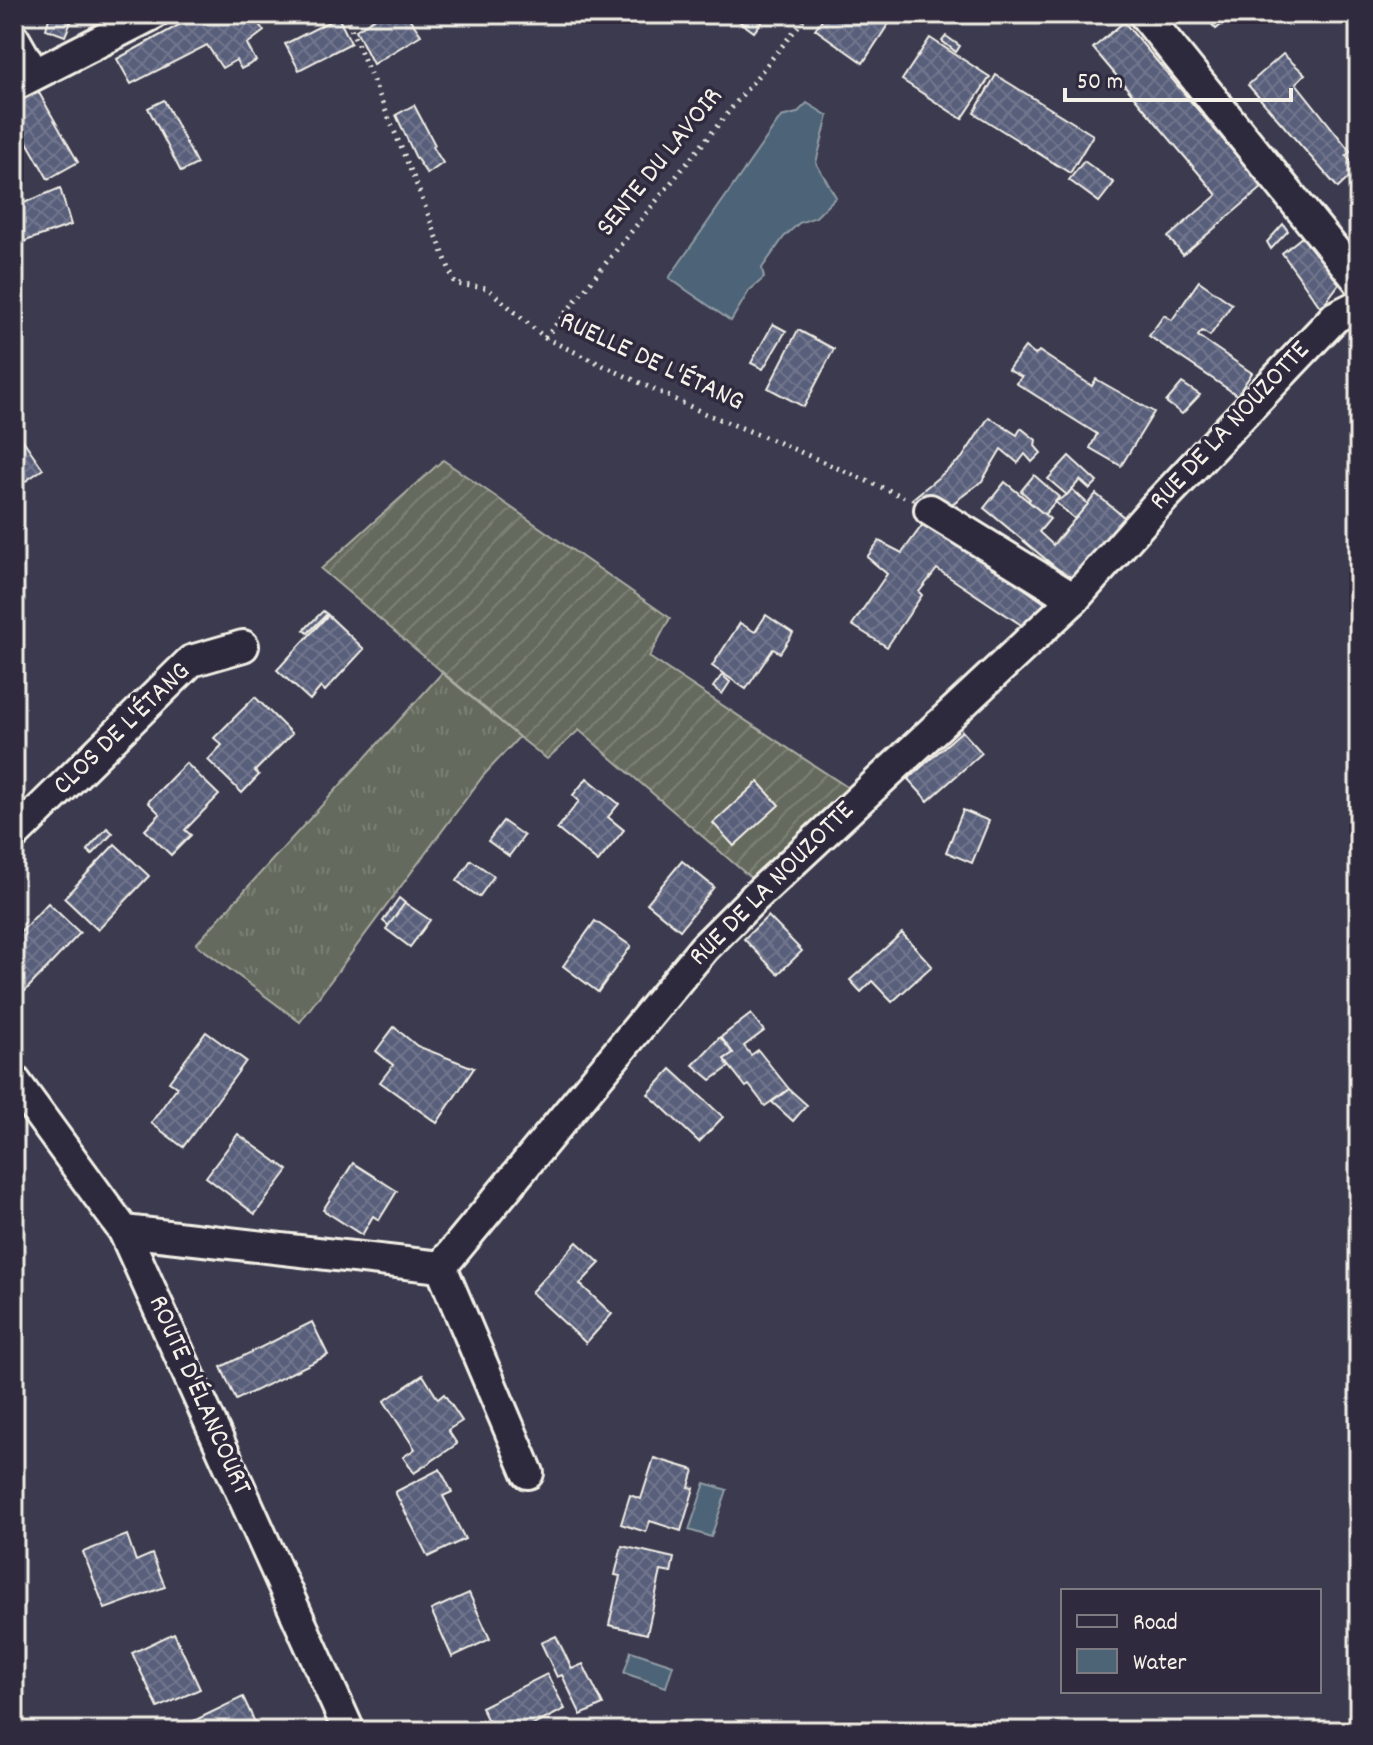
<svg xmlns="http://www.w3.org/2000/svg" width="1373" height="1745" viewBox="0 0 1373 1745" font-family="Dekko,sans-serif">
  <style>
    .grass { fill: url(#grass-tufts); stroke: #acaea3; stroke-width: 2 }
    .garden { fill: url(#garden-furrows); stroke: #acaea3; stroke-width: 2 }
    .water { fill: #4d6477; stroke: #909ca4; stroke-width: 2 }
    .building { fill: url(#building-cross-hatch); stroke: #f4f1e8; stroke-width: 2 }
    .lines { fill: none; stroke-linecap: round; stroke-linejoin: round }
    .minor-casing { stroke: #f4f1e8; stroke-width: 36 }
    .path { stroke: #f4f1e8; stroke-width: 5; stroke-dasharray: 2 6; stroke-linecap: butt }
    .minor { stroke: #2f2a3d; stroke-width: 30 }
    .labels { text-anchor: middle; dominant-baseline: central; stroke-width: 7; stroke-linejoin: round; paint-order: stroke }
    .street-label { font-size: 28px; fill: #f4f1e8; stroke: #2f2a3d }
  </style>
  <defs>
    <pattern id="grass-tufts" width="24" height="20" patternUnits="userSpaceOnUse" patternTransform="scale(2)"><rect width="24" height="20" fill="#656b5e"/><path d="M3 7l-1-3M5 7V3M7 7l1-3M15 17l-1-3M17 17v-4M19 17l1-3" fill="none" stroke="#7c8175"/></pattern>
    <pattern id="garden-furrows" width="10" height="10" patternUnits="userSpaceOnUse" patternTransform="scale(2)"><rect width="10" height="10" fill="#656b5e"/><path d="M-1 1l2-2M0 10L10 0M9 11l2-2" fill="none" stroke="#7c8175"/></pattern>
    <pattern id="building-cross-hatch" width="8" height="8" patternUnits="userSpaceOnUse" patternTransform="scale(2)"><rect width="8" height="8" fill="#585e7a"/><path d="M0 0l8 8M0 8l8-8" fill="none" stroke="#71768d"/></pattern>
  </defs>
  <rect width="100%" height="100%" fill="#3b3a4f"/>
  <filter id="ink" filterUnits="userSpaceOnUse"><feTurbulence type="fractalNoise" baseFrequency=".0125" numOctaves="2"/><feDisplacementMap in="SourceGraphic" scale="16" xChannelSelector="R" yChannelSelector="G"/><feConvolveMatrix kernelMatrix="1 2 1 2 8 2 1 2 1" color-interpolation-filters="sRGB"/></filter>
  <g filter="url(#ink)">
    <path class="grass" d="M442 673 519 737 483 776 300 1022 196 944Z"/>
    <path class="garden" d="M443 460 670 618 649 657 850 789 752 879 579 730 547 759 519 737 321 569Z"/>
    <g class="water">
      <path d="M807 103 828 116 816 163 836 197 816 217 799 223 784 237 762 268 764 278 749 291 731 321 669 278 781 117 797 113Z"/>
      <path d="M705 1483 727 1490 711 1537 689 1530Z"/>
      <path d="M631 1651 673 1665 666 1687 624 1673Z"/>
    </g>
    <g class="building">
      <path d="M199 14 274 15 258 23 264 31 247 44 256 61 241 69 236 60 222 68 207 45 131 84 117 59Z"/>
      <path d="M382 14H406L421 35 373 64 356 30Z"/>
      <path d="M744 14H768L754 32 739 21Z"/>
      <path d="M826 14H895L863 63 815 29Z"/>
      <path d="M1203 14H1235L1216 29Z"/>
      <path d="M50 15 71 22 65 36 46 29Z"/>
      <path d="M338 17 351 43 299 70 285 44Z"/>
      <path d="M1124 22 1263 187 1183 255 1168 237 1217 195 1093 48Z"/>
      <path d="M946 36 960 46 956 52 942 41Z"/>
      <path d="M930 38 990 77 962 119 902 80Z"/>
      <path d="M1283 54 1305 74 1296 83 1350 151 1346 156 1358 169 1338 188 1248 85Z"/>
      <path d="M996 75 1093 135 1070 173 974 113Z"/>
      <path d="M38 91 78 162 48 179 14 119V105Z"/>
      <path d="M164 100 197 164 181 172 148 108Z"/>
      <path d="M414 105 435 145 433 147 443 163 427 174 415 156 396 115Z"/>
      <path d="M1084 161 1114 183 1099 202 1069 180Z"/>
      <path d="M60 188 71 225 14 245V207Z"/>
      <path d="M1359 196V218L1348 205Z"/>
      <path d="M1283 224 1288 231 1271 249 1267 242Z"/>
      <path d="M1307 233 1342 280 1321 308 1282 253Z"/>
      <path d="M1199 281 1232 304 1210 336 1202 331 1198 336 1252 373 1237 395 1149 336 1164 315 1172 320Z"/>
      <path d="M773 324 786 331 763 369 751 363Z"/>
      <path d="M798 330 834 349 804 407 768 388Z"/>
      <path d="M1025 347 1035 355 1039 351 1092 386 1096 379 1154 412 1121 466 1090 448 1097 434 1016 383 1022 377 1008 370Z"/>
      <path d="M1182 383 1200 395 1182 414 1166 402Z"/>
      <path d="M989 417 1017 435 1021 428 1036 440 1035 446 1041 453 1032 462 1025 454 1018 463 1001 449 982 481 939 514 912 499 962 458Z"/>
      <path d="M14 427 43 469 14 489Z"/>
      <path d="M1069 456 1097 482 1090 489 1080 480 1067 495 1048 479Z"/>
      <path d="M1034 475 1059 497 1044 515 1028 501 1030 499 1021 491Z"/>
      <path d="M1005 482 1050 519 1039 532 1053 545 1096 494 1125 518 1072 581 984 508Z"/>
      <path d="M1072 489 1088 504 1075 519 1055 502 1067 495Z"/>
      <path d="M926 520 1049 606 1032 632 937 569 919 592 922 595 887 647 852 625 887 574 867 557 879 541 902 553Z"/>
      <path d="M323 611 327 614 308 633 304 630Z"/>
      <path d="M328 615 364 649 325 691 321 687 310 700 277 670Z"/>
      <path d="M766 615 793 633 780 653 773 649 746 689 712 666 740 623 755 632Z"/>
      <path d="M722 675 730 682 722 694 713 687Z"/>
      <path d="M255 697 292 734 255 771 259 775 242 793 208 760 222 745 214 738Z"/>
      <path d="M962 731 982 753 928 801 908 779Z"/>
      <path d="M186 763 219 795 185 830 191 835 171 855 145 830 160 814 148 802Z"/>
      <path d="M587 778 619 804 608 817 624 830 598 862 557 829 579 801 573 795Z"/>
      <path d="M758 782 779 805 734 846 713 823Z"/>
      <path d="M963 810 989 821 972 863 946 852Z"/>
      <path d="M503 821 524 836 509 856 488 841Z"/>
      <path d="M107 828 113 833 92 855 87 850Z"/>
      <path d="M115 844 149 876 98 930 64 898Z"/>
      <path d="M471 860 494 876 479 897 457 881Z"/>
      <path d="M682 861 714 887 680 930 647 903Z"/>
      <path d="M399 898 405 903 389 926 383 921Z"/>
      <path d="M48 903 80 933 25 991 14 981V939Z"/>
      <path d="M405 903 430 920 410 947 386 929Z"/>
      <path d="M768 916 802 951 778 974 744 939Z"/>
      <path d="M595 921 631 946 598 992 563 966Z"/>
      <path d="M902 933 932 966 892 1002 872 981 861 992 850 980Z"/>
      <path d="M751 1014 764 1031 744 1046 751 1055 758 1050 789 1089 765 1106 749 1085 746 1087 724 1059 733 1053 721 1037Z"/>
      <path d="M394 1027 417 1046 474 1068 437 1123 380 1082 393 1065 376 1051Z"/>
      <path d="M206 1032 246 1061 183 1147 151 1123 177 1087 169 1082Z"/>
      <path d="M720 1037 733 1053 724 1059 729 1067 711 1080 693 1065Z"/>
      <path d="M671 1069 723 1117 699 1142 648 1094Z"/>
      <path d="M789 1089 807 1105 793 1121 772 1102Z"/>
      <path d="M238 1134 288 1170 255 1214 206 1177Z"/>
      <path d="M353 1163 397 1191 379 1220 373 1216 362 1235 323 1210Z"/>
      <path d="M577 1242 600 1263 580 1284 612 1314 586 1343 531 1292Z"/>
      <path d="M312 1322 328 1355 236 1400 221 1367Z"/>
      <path d="M423 1375 438 1399 444 1394 462 1421 448 1430 457 1444 414 1473 403 1457 415 1449 384 1401Z"/>
      <path d="M654 1458 694 1470 689 1487 694 1488 681 1531 650 1521 646 1532 621 1524 630 1495 641 1499Z"/>
      <path d="M440 1469 452 1492 443 1496 465 1539 428 1557 395 1492Z"/>
      <path d="M127 1535 136 1561 152 1554 165 1587 105 1609 83 1552Z"/>
      <path d="M622 1546 674 1558 671 1573 661 1571 647 1634 609 1625 620 1576 615 1575Z"/>
      <path d="M469 1593 490 1639 452 1657 431 1610Z"/>
      <path d="M174 1633 200 1689 158 1708 132 1653Z"/>
      <path d="M556 1636 572 1669 583 1664 603 1705 581 1715 562 1675 557 1677 541 1643Z"/>
      <path d="M547 1674 565 1709 521 1731H493L481 1707Z"/>
      <path d="M243 1697 259 1731H173Z"/>
    </g>
    <g class="lines">
      <g class="minor-casing">
        <g id="minor">
          <path d="M1144 14 1359 281"/>
          <path d="M14 39 34 74"/>
          <path d="M14 85 153 14"/>
          <path d="M930 510 1074 599"/>
          <path d="M14 835 191 661 243 646"/>
          <path d="M14 1080 124 1231 349 1731"/>
          <path d="M124 1231 441 1267 704 948 754 898 1074 599 1156 506 1335 317 1359 305"/>
          <path d="M441 1267 528 1473"/>
        </g>
      </g>
      <g class="path">
        <path d="M345 14 416 183 455 284 487 288 545 338 706 414 775 441 904 497"/>
        <path d="M545 338 808 14"/>
      </g>
      <use href="#minor" class="minor"/>
    </g>
  </g>
  <g class="labels">
    <g class="street-label">
      <text transform="translate(661 163) rotate(-51)">SENTE DU LAVOIR</text>
      <text transform="translate(651 363) rotate(25)">RUELLE DE L'ÉTANG</text>
      <text transform="translate(1231 427) rotate(-47)">RUE DE LA NOUZOTTE</text>
      <text transform="translate(123 730) rotate(-44)">CLOS DE L'ÉTANG</text>
      <text transform="translate(773 885) rotate(-45)">RUE DE LA NOUZOTTE</text>
      <text transform="translate(198 1396) rotate(66)">ROUTE D'ÉLANCOURT</text>
    </g>
  </g>
  <rect width="1373" height="1745" fill="none" stroke="#2f2a3d" stroke-width="48"/>
  <rect x="24" y="24" width="1325" height="1697" fill="none" stroke="#f4f1e8" stroke-width="3" filter="url(#ink)"/>
  <rect x="1061" y="1589" width="260" height="104" fill="#2f2a3d" stroke="#7e7a81" stroke-width="2"/>
  <rect x="1077" y="1615" width="40" height="12" fill="#2f2a3d" stroke="#7e7a81" stroke-width="2"/>
  <text x="1133" y="1629" font-size="24" fill="#f4f1e8">Road</text>
  <rect x="1077" y="1649" width="40" height="24" fill="#4d6477" stroke="#7e7a81" stroke-width="2"/>
  <text x="1133" y="1669" font-size="24" fill="#f4f1e8">Water</text>
  <path d="M1065 88v12h226v-12" fill="none" stroke="#f4f1e8" stroke-width="4"/>
  <text x="1077" y="88" font-size="24" fill="#f4f1e8" stroke="#2f2a3d" stroke-width="6" paint-order="stroke">50 m</text>
</svg>
